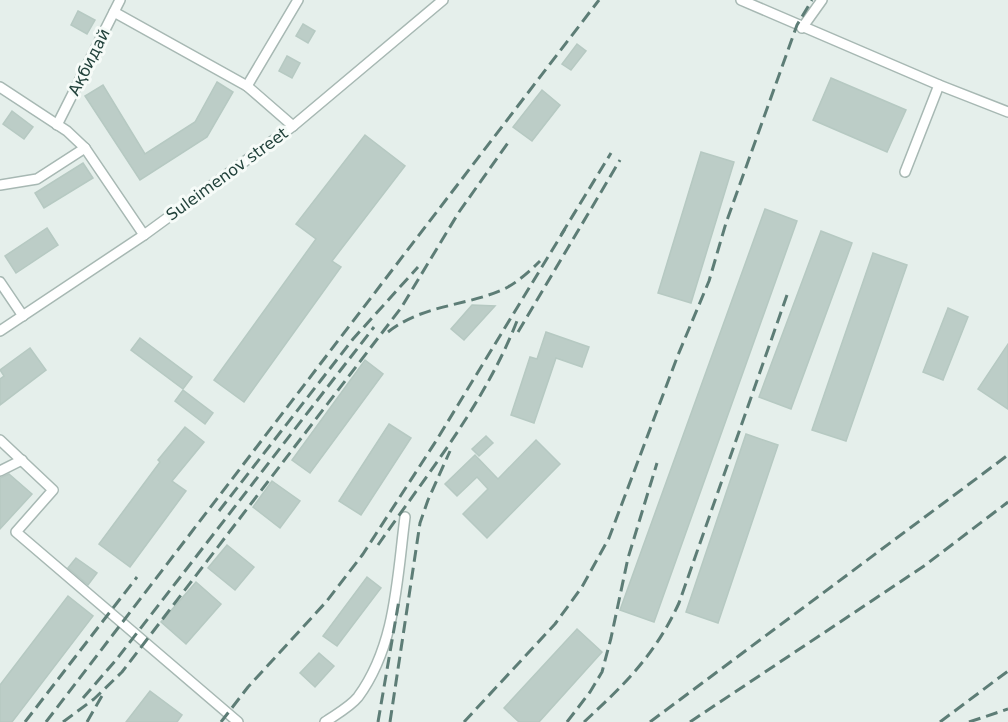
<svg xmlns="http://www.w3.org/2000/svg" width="1008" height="722" viewBox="0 0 1008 722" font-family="'DejaVu Sans',sans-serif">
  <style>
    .building { fill: #bccdc7; stroke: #b6c9c2; stroke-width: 1.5 }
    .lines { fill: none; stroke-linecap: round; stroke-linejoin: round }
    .minor-casing { stroke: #a7b8b3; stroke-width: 12 }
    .minor { stroke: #fff; stroke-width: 9 }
    .rail { stroke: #5d7d76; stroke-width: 3; stroke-dasharray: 12 6; stroke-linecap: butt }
    .labels { text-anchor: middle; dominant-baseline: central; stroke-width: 6; stroke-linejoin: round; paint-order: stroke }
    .street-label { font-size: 16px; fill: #22423b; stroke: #f6fbf8 }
  </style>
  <rect width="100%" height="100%" fill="#e5efeb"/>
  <g class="building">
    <path d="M78 11 95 20 87 34 71 25Z"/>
    <path d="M303 24 315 31 308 43 296 36Z"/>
    <path d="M577 44 586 51 571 70 562 64Z"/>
    <path d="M287 56 300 63 292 78 279 71Z"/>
    <path d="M831 78 906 110 887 152 813 120Z"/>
    <path d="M217 82 233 92 207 137 140 180 85 96 103 85 145 154 195 122Z"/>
    <path d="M542 90 560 105 532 141 513 127Z"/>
    <path d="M12 111 33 127 24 139 3 124Z"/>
    <path d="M365 135 405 166 332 261 341 267 244 402 214 380 316 239 296 224Z"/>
    <path d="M701 152 734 162 691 303 658 293Z"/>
    <path d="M83 163 93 178 44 208 35 193Z"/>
    <path d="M765 209 797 221 654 622 620 610Z"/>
    <path d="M47 228 58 245 16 273 5 256Z"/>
    <path d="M821 231 852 243 791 409 759 397Z"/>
    <path d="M873 253 907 265 846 441 812 430Z"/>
    <path d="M472 305 495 306 464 340 451 329Z"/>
    <path d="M948 308 968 317 943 380 923 372Z"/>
    <path d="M546 332 589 347 582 367 556 358 534 423 511 415 530 357 537 359Z"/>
    <path d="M140 338 192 377 183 389 131 350Z"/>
    <path d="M1008 344V409L978 389Z"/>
    <path d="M30 348 46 370 0 405V379L4 376 0 370Z"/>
    <path d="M365 360 383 374 310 473 292 460Z"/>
    <path d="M183 390 213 413 205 424 175 401Z"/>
    <path d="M389 424 411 438 361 515 339 501Z"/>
    <path d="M185 427 204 442 172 481 186 491 130 567 99 544 160 462 158 460Z"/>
    <path d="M746 434 778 445 718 623 686 612Z"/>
    <path d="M486 436 493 443 479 456 472 449Z"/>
    <path d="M536 440 560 464 487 538 463 514 488 489 477 477 457 496 445 484 475 455 498 479Z"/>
    <path d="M9 474 32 494 0 529V478Z"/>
    <path d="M272 481 300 501 280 528 253 507Z"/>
    <path d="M227 545 254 567 235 590 208 568Z"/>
    <path d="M76 558 97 573 88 585 68 568Z"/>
    <path d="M367 577 381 588 337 646 323 636Z"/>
    <path d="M196 582 221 604 186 644 161 622Z"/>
    <path d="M68 596 93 616 12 722H0V685Z"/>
    <path d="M577 629 602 652 539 722H519L504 708Z"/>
    <path d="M319 653 334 666 315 687 300 673Z"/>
    <path d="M150 691 182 715 177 722H126Z"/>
  </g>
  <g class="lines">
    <g class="minor-casing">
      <g id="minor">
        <path d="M741 0 939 85 1008 112"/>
        <path d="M114 12 247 86"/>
        <path d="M802 28 822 0"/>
        <path d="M0 87 67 131 85 148 144 235"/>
        <path d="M57 125 120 0"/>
        <path d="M293 126 247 86 298 0"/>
        <path d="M905 172 939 85"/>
        <path d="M0 185 37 179 85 148"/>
        <path d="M0 282 23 316"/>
        <path d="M0 331 144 235 293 126 443 0"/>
        <path d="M0 440 53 490 16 532 238 722"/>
        <path d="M0 471 22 460"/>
        <path d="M325 722C335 715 350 707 358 697 396 645 397 579 405 517"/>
      </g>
    </g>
    <use href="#minor" class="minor"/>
    <g class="rail">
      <path d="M561 235 611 153"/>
      <path d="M388 332C425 303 468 307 508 287 520 280 530 271 540 261"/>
      <path d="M518 332 620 160"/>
      <path d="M219 511 353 339 418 267"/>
      <path d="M378 545C428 473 485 403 517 321"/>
      <path d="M83 698 116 660 374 327"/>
      <path d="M25 722 137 577"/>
      <path d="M46 722 599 0"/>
      <path d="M63 722 94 699 122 672 401 308 459 212 510 140"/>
      <path d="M87 722 103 694"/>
      <path d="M221 722 248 687 326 602 363 554 436 441 565 229"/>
      <path d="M378 722 399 600"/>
      <path d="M390 722 420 523 428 500 450 451"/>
      <path d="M464 722 555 624 582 587 609 538 678 355 709 281 726 223 797 25 812 0"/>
      <path d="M567 722 590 692 602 672 611 638 628 558 657 463"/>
      <path d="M584 722C625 684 655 655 679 603L787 295"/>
      <path d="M650 722 1008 455"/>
      <path d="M690 722 924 566 1008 502"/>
      <path d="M940 722 1008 671"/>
      <path d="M969 722 1008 709"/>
    </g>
  </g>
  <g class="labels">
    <g class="street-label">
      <text transform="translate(89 62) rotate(-63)">Ақбидай</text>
      <text transform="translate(227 174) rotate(-36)">Suleimenov street</text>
    </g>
  </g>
</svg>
